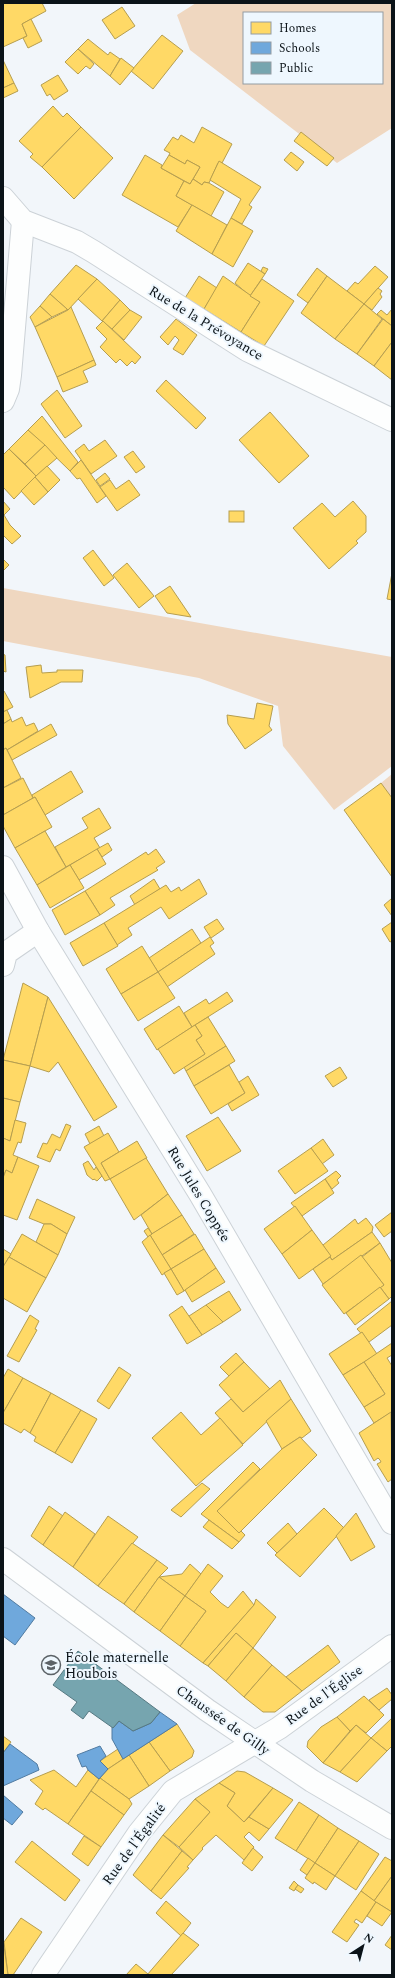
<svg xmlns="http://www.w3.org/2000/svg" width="395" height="1978" viewBox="0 0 395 1978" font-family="Spectral,serif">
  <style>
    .green { fill: #efd7c0; fill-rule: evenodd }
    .homes { fill: #ffd966; stroke: #b69e4f }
    .schools { fill: #6fa8dc; stroke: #517ba1 }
    .public { fill: #76a5af; stroke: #567982 }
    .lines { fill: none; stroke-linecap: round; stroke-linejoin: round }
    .minor-casing { stroke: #ccd2d7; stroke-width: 24 }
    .tertiary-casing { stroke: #ccd2d7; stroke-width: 24 }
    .minor { stroke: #fdfefe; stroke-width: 22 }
    .tertiary { stroke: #fdfefe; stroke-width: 22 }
    .labels { text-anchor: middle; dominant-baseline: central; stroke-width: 4; stroke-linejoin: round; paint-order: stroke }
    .street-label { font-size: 14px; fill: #0b1318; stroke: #eef7fe }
    .poi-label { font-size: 14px; fill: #0b1318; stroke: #eef7fe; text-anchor: start }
  </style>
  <rect width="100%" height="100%" fill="#f2f6fa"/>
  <g class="green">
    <path d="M196 3H392V128L337 163 190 50 177 15ZM244 13H382V83H244Z"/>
    <path d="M3 588 392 657V766L334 810 283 746 278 706 199 678 3 641Z"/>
    <path d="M392 774V798L381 783Z"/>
  </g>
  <g class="homes">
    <path d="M3 3H42L46 11 22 24 27 36 3 47Z"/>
    <path d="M122 7 135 26 115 39 102 20Z"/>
    <path d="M31 19 42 41 28 48 23 38 27 36 22 24Z"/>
    <path d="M162 35 183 51 153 89 131 71Z"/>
    <path d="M88 39 108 55 110 52 120 59 110 76 78 49Z"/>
    <path d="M78 49 94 64 90 69 86 66 78 74 65 62Z"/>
    <path d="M121 58 134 68 120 85 110 76Z"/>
    <path d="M3 60 14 83 3 88Z"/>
    <path d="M58 75 68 91 54 100 50 94 47 96 41 85Z"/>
    <path d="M14 83 18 91 3 98V88Z"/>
    <path d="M53 106 63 117 67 113 81 127 42 167 30 157 33 154 19 141Z"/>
    <path d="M81 127 113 158 74 199 42 167Z"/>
    <path d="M202 127 232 144 222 163H218L209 183 204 182 202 185 193 179 200 167 187 160 185 164 169 155 170 153 164 150 173 137 178 140 181 135 194 143Z"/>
    <path d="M301 132 334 158 327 166 294 141Z"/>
    <path d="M291 152 304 162 297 171 284 160Z"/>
    <path d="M145 155 162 165 161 168 184 181 176 196 192 205 178 227 122 195Z"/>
    <path d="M169 155 185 164 187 160 200 167 190 184 161 168Z"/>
    <path d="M219 161 261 187 249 205 252 207 242 224 231 218 241 199 210 180Z"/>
    <path d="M193 179 202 185 204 182 209 183 224 192 211 216 176 196 184 181 190 184Z"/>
    <path d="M192 205 227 225 212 254 176 231Z"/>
    <path d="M231 218 253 231 233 267 212 254Z"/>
    <path d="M248 263 265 274 250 296 235 283Z"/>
    <path d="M76 265 97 279 68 310 50 294Z"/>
    <path d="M375 266 388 277 364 304 347 291 355 282 358 284Z"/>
    <path d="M263 267 268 269 265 274 261 271Z"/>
    <path d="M317 268 327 276 308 303 297 295Z"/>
    <path d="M199 276 217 288 204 309 185 298Z"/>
    <path d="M223 276 260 302 241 332 204 309Z"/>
    <path d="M327 276 364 304 335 339 301 313Z"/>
    <path d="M97 279 120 300 102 321 78 299Z"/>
    <path d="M262 279 294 301 264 346 241 332 260 302 250 296Z"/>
    <path d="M378 288 382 291 380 294 382 297 372 310 364 304Z"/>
    <path d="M50 294 67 309V310L52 317 40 306Z"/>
    <path d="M120 300 130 310 112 329 102 321Z"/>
    <path d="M364 304 382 319 357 354 335 339Z"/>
    <path d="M40 306 52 317 35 327 30 317Z"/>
    <path d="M71 307 94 360 57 377 35 327 68 310Z"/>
    <path d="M392 309V326L377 314 381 310 387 315Z"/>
    <path d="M130 310 142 317 124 340 112 329Z"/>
    <path d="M176 319 197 335 183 355 173 349 179 340 175 336 168 345 160 337Z"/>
    <path d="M383 319 392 326V342L374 366 357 354Z"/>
    <path d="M103 321 141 357 135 364 132 361 127 366 120 359 116 363 100 347 107 339 96 328Z"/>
    <path d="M392 342V380L374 366Z"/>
    <path d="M94 360 96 365 83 371 88 382 63 392 57 377Z"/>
    <path d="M166 380 206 418 196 429 156 391Z"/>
    <path d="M57 390 82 426 65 438 41 404Z"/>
    <path d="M270 412 309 456 279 483 239 440Z"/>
    <path d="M42 416 78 462 70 471 28 430Z"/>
    <path d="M28 430 45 445 25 464 9 449Z"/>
    <path d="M105 440 117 456 91 474 75 451 84 444 89 451Z"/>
    <path d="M45 445 57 458 36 476 25 464Z"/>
    <path d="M9 449 36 476 14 499 3 487V455Z"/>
    <path d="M133 451 145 467 136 473 124 457Z"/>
    <path d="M81 460 106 496 97 503 80 478 77 479 70 471Z"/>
    <path d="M47 466 60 480 48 492 35 477Z"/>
    <path d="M105 473 110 479 100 486 96 480Z"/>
    <path d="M35 477 48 492 34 505 21 491Z"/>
    <path d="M110 480 116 489 129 480 140 495 117 511 100 487Z"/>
    <path d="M3 501 10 509 4 515 10 525 21 536 12 544 3 535Z"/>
    <path d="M353 501 366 516V532L356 541 358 543 329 569 293 528 322 503 335 517Z"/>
    <rect x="229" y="511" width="15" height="11"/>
    <path d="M93 550 114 578 104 586 83 558Z"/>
    <path d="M3 559 9 565 3 571Z"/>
    <path d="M127 563 154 596 139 608 113 575Z"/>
    <path d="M392 573V600L387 599Z"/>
    <path d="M170 586 191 617 167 613 155 596Z"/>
    <path d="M3 654 5 655 6 672 3 671Z"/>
    <path d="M41 665 42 673 57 672V670H83L82 682H61L30 698 26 667Z"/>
    <path d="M4 691 13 707 3 712V692Z"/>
    <path d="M257 703 273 706 269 726 272 730 245 749 228 724 227 715 254 719Z"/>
    <path d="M7 710 11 719 3 724V712Z"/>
    <path d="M22 717 26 726 34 723 38 731 7 750 6 748 3 750V724L11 719 12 722Z"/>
    <path d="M51 724 57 735 12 760 7 750Z"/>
    <path d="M6 748 21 778 3 788V750Z"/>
    <path d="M71 771 83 792 45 815 35 797 33 798 32 795Z"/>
    <path d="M23 778 33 798 3 815V788Z"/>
    <path d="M381 783 392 798V877L344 810Z"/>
    <path d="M35 797 52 827 15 848 3 826V815Z"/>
    <path d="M99 808 111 828 94 838 100 848 66 867 55 847 88 828 82 818Z"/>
    <path d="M45 831 66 867 37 885 15 848Z"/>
    <path d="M108 843 112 850 102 857 97 849Z"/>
    <path d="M97 849 106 864 79 880 70 865Z"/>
    <path d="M156 849 165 862 156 868 158 870 110 898 115 905 100 915 85 891 146 852 148 855Z"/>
    <path d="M70 865 84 888 50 908 37 885Z"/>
    <path d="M154 879 160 889 135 905 130 896Z"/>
    <path d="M199 879 207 894 169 919 161 907 128 928 132 935 117 945 104 923 166 885 171 892 179 887 181 891Z"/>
    <path d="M85 891 100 915 65 935 52 910Z"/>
    <path d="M391 899 392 900V916L384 905Z"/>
    <path d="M217 919 224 929 211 938 204 927Z"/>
    <path d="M392 922V941L390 942 382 929Z"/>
    <path d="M104 923 118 946 83 966 70 943Z"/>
    <path d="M192 929 201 943 158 972 149 958Z"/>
    <path d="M210 937 214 943 210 946 215 954 167 987 158 972Z"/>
    <path d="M142 946 158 972 121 994 106 969Z"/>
    <path d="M158 972 175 998 138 1021 121 994Z"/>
    <path d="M23 983 48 997 30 1066 3 1060Z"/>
    <path d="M227 992 233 1001 192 1027 184 1013 206 999 209 1004Z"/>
    <path d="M48 997 117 1107 94 1121 58 1062 49 1072 30 1066Z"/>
    <path d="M179 1006 192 1027 157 1050 144 1029Z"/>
    <path d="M208 1017 226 1046 186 1071 184 1067 205 1054 196 1040 202 1036 195 1025Z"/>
    <path d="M195 1025 202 1036 196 1040 205 1054 174 1074 158 1049Z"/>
    <path d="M226 1046 235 1061 194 1086 186 1071Z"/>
    <path d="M3 1060 30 1066 20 1102 3 1098Z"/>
    <path d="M229 1065 245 1093 211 1114 194 1086Z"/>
    <path d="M340 1067 347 1078 333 1087 325 1076Z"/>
    <path d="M248 1076 259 1095 232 1111 228 1104 245 1093 239 1082Z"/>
    <path d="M3 1098 20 1102 10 1141 3 1138Z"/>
    <path d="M218 1117 241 1151 207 1171 186 1136Z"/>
    <path d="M15 1120 26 1123 21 1143 18 1142 13 1155 18 1157 12 1173 6 1170 3 1178V1138L10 1141Z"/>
    <path d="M66 1124 71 1126 60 1151 56 1149 50 1162 37 1157 43 1143 47 1144 52 1134 60 1138Z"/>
    <path d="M99 1126 104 1136 90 1144 85 1134Z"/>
    <path d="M108 1133 119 1152 101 1163 110 1179 105 1181 84 1147Z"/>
    <path d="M323 1139 334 1155 322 1164 311 1148Z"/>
    <path d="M137 1141 147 1158 110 1179 101 1163Z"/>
    <path d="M311 1148 328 1171 295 1194 278 1171Z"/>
    <path d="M18 1157 39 1166 17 1220 3 1215V1178L6 1170 12 1173Z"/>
    <path d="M146 1158 168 1194 134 1220 110 1179Z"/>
    <path d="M88 1161 94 1170 96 1167 102 1176 97 1181 94 1179 93 1180 87 1175 83 1164Z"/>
    <path d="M336 1171 341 1176 337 1180 339 1183 332 1189 325 1179Z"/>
    <path d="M325 1179 334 1193 302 1216 291 1203Z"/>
    <path d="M168 1194 182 1215 152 1234 141 1215Z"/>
    <path d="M37 1199 75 1217 67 1234 51 1224H44L29 1218Z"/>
    <path d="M295 1206 312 1230 282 1254 264 1229Z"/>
    <path d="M392 1212V1231L384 1237 375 1225Z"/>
    <path d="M182 1215 194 1234 162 1255 150 1235Z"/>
    <path d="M366 1218 373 1227 372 1232 332 1260 323 1245 355 1219 358 1224Z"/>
    <path d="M44 1224H51L67 1234 58 1255 36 1242Z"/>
    <path d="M148 1228 152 1234 148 1237 144 1231Z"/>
    <path d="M312 1230 331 1256 299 1279 282 1254Z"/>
    <path d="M372 1232 380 1243 323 1284 313 1269 330 1257 332 1260Z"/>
    <path d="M22 1234 58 1255 46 1278 9 1257Z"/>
    <path d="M195 1234 204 1249 171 1269 162 1255Z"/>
    <path d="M150 1235 171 1269 162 1275 142 1242Z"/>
    <path d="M380 1243 392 1263V1296L389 1299 380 1287 384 1285 362 1257Z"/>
    <path d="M3 1249 11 1254 3 1267Z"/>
    <path d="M204 1249 216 1268 184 1291 171 1269Z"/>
    <path d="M361 1255 384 1285 344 1314 322 1285Z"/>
    <path d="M9 1257 46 1278 27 1312 3 1298V1267Z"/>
    <path d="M216 1268 225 1282 192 1302 185 1290Z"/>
    <path d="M171 1269 184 1291 177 1295 164 1273Z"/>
    <path d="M380 1287 389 1299 355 1325 346 1313Z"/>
    <path d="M229 1291 241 1310 223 1322 206 1305Z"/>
    <path d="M392 1301V1325L369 1342 357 1329Z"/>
    <path d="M206 1305 223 1322 202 1335 189 1316Z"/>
    <path d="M182 1306 202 1335 187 1344 169 1315Z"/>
    <path d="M30 1315 39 1321 35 1329 37 1330 19 1362 7 1356Z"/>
    <path d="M362 1332 377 1354 343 1375 329 1354Z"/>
    <path d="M392 1343V1355L387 1358 392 1366V1412L374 1423 364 1407 385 1394 364 1362Z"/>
    <path d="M236 1353 244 1362 229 1376 220 1367Z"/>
    <path d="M244 1362 270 1389 243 1412 219 1385Z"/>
    <path d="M364 1362 385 1394 364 1407 343 1375Z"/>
    <path d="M119 1367 131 1375 109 1409 97 1401Z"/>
    <path d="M8 1369 23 1378 3 1413V1378Z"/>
    <path d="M23 1378 51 1393 30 1433 24 1429 21 1433 3 1423V1413Z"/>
    <path d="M280 1380 291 1399 243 1444 215 1413 231 1399 243 1412Z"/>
    <path d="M51 1393 81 1410 55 1453 34 1441 36 1437 30 1433Z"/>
    <path d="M291 1399 311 1431 302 1438 300 1437 282 1449 266 1421Z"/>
    <path d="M81 1410 97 1419 72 1463 55 1453Z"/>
    <path d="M181 1412 201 1435 220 1418 243 1445 196 1486 152 1438Z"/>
    <path d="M391 1412 392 1479 388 1482 377 1464 381 1462 380 1460 378 1458 374 1461 359 1433Z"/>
    <path d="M300 1437 317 1455 239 1533 217 1511 282 1449Z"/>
    <path d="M253 1462 260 1469 217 1511 239 1533 241 1531 245 1535 239 1542 201 1514Z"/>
    <path d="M202 1483 210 1489 181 1517 171 1510Z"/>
    <path d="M49 1506 63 1516 43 1545 31 1536Z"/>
    <path d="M324 1508 344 1528 300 1577 275 1555Z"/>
    <path d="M65 1512 95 1534 73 1567 43 1545Z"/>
    <path d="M356 1513 375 1547 351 1561 336 1536Z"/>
    <path d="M108 1516 138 1537 98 1586 73 1567Z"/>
    <path d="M209 1520 239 1542 232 1549 203 1527Z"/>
    <path d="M288 1523 297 1534 277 1553 267 1543Z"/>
    <path d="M132 1543 157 1560 124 1604 98 1586Z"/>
    <path d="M157 1560 168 1568 159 1577 134 1612 124 1604Z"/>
    <path d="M190 1564 201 1574 185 1596 159 1577 182 1574Z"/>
    <path d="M208 1564 223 1576 210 1592 221 1603 228 1608 243 1591 254 1605 203 1663 180 1646 206 1611 185 1596Z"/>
    <path d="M159 1577 185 1596 160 1631 134 1612Z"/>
    <path d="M185 1596 206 1611 180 1646 160 1631Z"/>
    <path d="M256 1599 276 1617 253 1648 236 1633 208 1666 203 1663 254 1605Z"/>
    <path d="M236 1633 253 1648 226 1681 208 1666Z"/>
    <path d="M328 1645 340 1662 302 1691 286 1677Z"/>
    <path d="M253 1648 272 1665 244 1697 226 1681Z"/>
    <path d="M272 1665 302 1691 275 1712H263L244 1697Z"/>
    <path d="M387 1688 392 1695V1699L379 1710 369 1700Z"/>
    <path d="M364 1696 384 1715 366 1733 356 1725 350 1731 337 1717Z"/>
    <path d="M337 1717 350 1731 323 1763 307 1747 308 1741 321 1727Z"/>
    <path d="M392 1718V1746L387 1751 371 1738Z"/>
    <path d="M177 1724 194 1751 192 1757 170 1771 149 1742Z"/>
    <path d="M356 1725 371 1738 340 1772 323 1763Z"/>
    <path d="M3 1736 11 1742 3 1753Z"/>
    <path d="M371 1738 387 1751 357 1782 340 1772Z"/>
    <path d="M149 1742 170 1771 149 1786 129 1755Z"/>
    <path d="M118 1749 123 1759 108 1769 100 1761Z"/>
    <path d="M129 1755 149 1786 129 1799 100 1778 108 1769Z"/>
    <path d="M54 1770 76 1787 88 1770 99 1779 68 1824 45 1808 43 1810 35 1804 43 1791 30 1780Z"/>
    <path d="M237 1771 245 1772 273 1788 244 1822 227 1806 235 1793 219 1783Z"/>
    <path d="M100 1778 129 1799 132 1804 124 1815 91 1791Z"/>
    <path d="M219 1783 235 1793 227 1806 244 1822 249 1817 269 1829 259 1841 249 1832 244 1837 254 1847 244 1860 216 1835 202 1848 203 1849 193 1860 179 1847 210 1812 195 1799Z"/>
    <path d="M273 1788 293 1800 269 1829 249 1817Z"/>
    <path d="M91 1791 124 1815 101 1847 68 1824Z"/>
    <path d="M195 1799 210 1812 179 1847 163 1835Z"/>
    <path d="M299 1802 319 1815 296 1851 275 1838Z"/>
    <path d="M319 1815 338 1828 315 1863 296 1851Z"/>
    <path d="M338 1828 359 1841 335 1876 315 1863Z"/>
    <path d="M163 1835 182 1851 151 1891 133 1875Z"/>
    <path d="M84 1836 101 1847 88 1866 72 1854Z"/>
    <path d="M32 1841 80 1880 65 1901 15 1862Z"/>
    <path d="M359 1841 379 1854 356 1890 335 1876Z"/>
    <path d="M253 1848 263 1857 252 1871 242 1863Z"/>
    <path d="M182 1851 193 1860 187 1867 189 1868 161 1899 151 1891Z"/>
    <path d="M385 1857 392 1861V1876L374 1901 361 1891Z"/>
    <path d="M308 1858 315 1863 307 1875 300 1870Z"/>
    <path d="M315 1863 335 1876 326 1890 314 1882 313 1884 305 1878Z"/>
    <path d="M392 1876V1912L374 1901Z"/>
    <path d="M294 1881 298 1885 294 1891 289 1888Z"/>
    <path d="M298 1885 304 1889 301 1893 295 1889Z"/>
    <path d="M361 1891 376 1902 362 1923 356 1919 354 1922 359 1925 347 1942 332 1932Z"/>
    <path d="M166 1901 191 1923 181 1936 156 1913Z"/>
    <path d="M376 1902 392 1912 382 1926 367 1916Z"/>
    <path d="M21 1918 42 1932 13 1975H8L4 1942Z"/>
    <path d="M183 1933 199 1945 171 1975H147Z"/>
    <path d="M392 1935V1950L385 1945Z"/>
    <path d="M3 1939 8 1975H3Z"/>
    <path d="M136 1964 148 1974 147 1975H126Z"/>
  </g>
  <g class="schools">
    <path d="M3 1594 35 1618 15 1645 3 1636Z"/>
    <path d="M160 1712 177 1724 123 1759 112 1739V1727L113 1728 119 1721 133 1731 151 1723Z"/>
    <path d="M10 1744 37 1764 39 1770 3 1786V1753Z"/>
    <path d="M100 1746 106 1756 100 1761 108 1769 99 1779 88 1770 86 1766 82 1767 77 1755Z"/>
    <path d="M3 1795 23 1812 12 1825 3 1818Z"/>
  </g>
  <path class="public" d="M78 1651 160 1712 151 1723 133 1731 119 1721 113 1728 89 1711 83 1719 71 1710 77 1702 53 1685Z"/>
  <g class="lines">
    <g class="minor-casing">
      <g id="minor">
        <path d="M3 198 23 221 77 242 94 252 247 350 392 420"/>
        <path d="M3 401 8 389 10 375 23 221"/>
        <path d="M3 867 38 931 200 1194 392 1523"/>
        <path d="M3 965 6 953 38 931"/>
        <path d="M43 1975 139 1833 173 1791 279 1728 392 1646"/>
      </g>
    </g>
    <g class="tertiary-casing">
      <path id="tertiary" d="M3 1559 207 1710 312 1781 392 1828"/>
    </g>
    <use href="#minor" class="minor"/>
    <use href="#tertiary" class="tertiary"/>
  </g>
  <defs>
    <g id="school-ring" transform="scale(1)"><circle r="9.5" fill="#eef7fe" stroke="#5c6267" stroke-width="1.5"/><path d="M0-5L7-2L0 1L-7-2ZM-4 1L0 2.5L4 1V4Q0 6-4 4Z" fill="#5c6267"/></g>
  </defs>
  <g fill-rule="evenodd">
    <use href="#school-ring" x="51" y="1665"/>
  </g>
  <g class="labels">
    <g class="street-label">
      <text transform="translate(206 323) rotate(31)">Rue de la Prévoyance</text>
      <text transform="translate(199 1194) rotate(59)">Rue Jules Coppée</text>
      <text transform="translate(324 1695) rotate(-36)">Rue de l'Église</text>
      <text transform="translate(223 1720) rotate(35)">Chaussée de Gilly</text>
      <text transform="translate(134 1844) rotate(-54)">Rue de l'Égalité</text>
    </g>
    <g class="poi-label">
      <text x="65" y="1657">École maternelle<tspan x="65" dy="16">Houbois</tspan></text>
    </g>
  </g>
  <rect width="395" height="1978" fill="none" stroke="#0b1318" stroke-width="8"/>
  <rect x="243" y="12" width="140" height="72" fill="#eef7fe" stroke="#939ca2"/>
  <rect x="251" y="22" width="20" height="12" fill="#ffd966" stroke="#939ca2"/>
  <text x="279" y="32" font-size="12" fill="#0b1318">Homes</text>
  <rect x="251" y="42" width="20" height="12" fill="#6fa8dc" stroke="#939ca2"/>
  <text x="279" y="52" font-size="12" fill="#0b1318">Schools</text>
  <rect x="251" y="62" width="20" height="12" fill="#76a5af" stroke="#939ca2"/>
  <text x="279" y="72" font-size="12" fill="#0b1318">Public</text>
  <g transform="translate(363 1946) rotate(36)" stroke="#eef7fe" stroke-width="3" paint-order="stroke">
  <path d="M0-3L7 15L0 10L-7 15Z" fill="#0b1318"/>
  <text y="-6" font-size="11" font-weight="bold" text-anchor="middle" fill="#0b1318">N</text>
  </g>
</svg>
